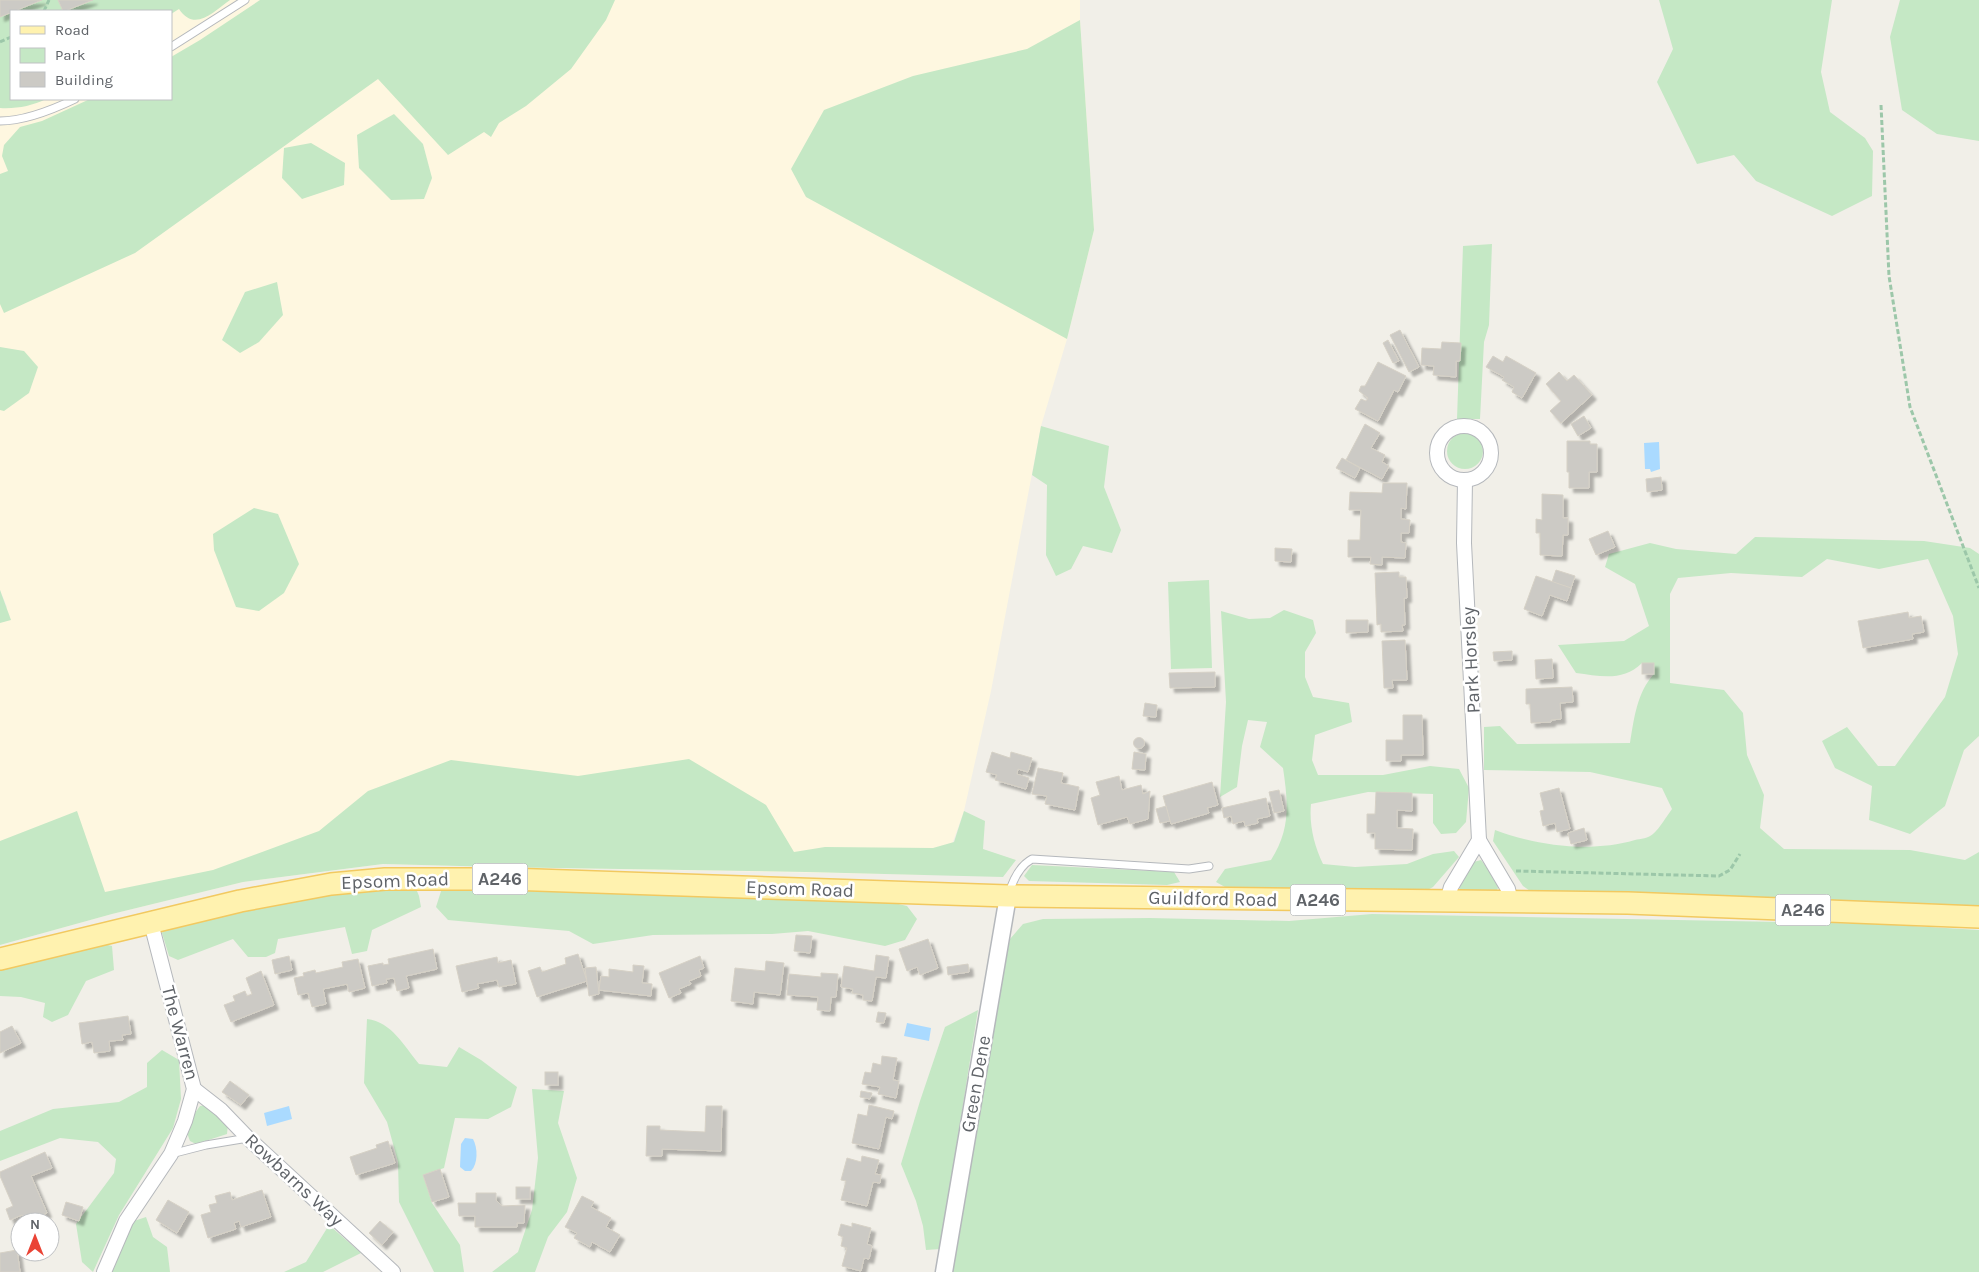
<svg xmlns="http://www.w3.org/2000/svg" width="1979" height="1272" viewBox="0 0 1979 1272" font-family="Karla,sans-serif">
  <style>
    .commercial { fill: #fef7e0; fill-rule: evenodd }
    .green { fill: #c5e8c5 }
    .water { fill: #aadaff }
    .building { fill: #cccac5; stroke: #d6d1c6; filter: url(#shadow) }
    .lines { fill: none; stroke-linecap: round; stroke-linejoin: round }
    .service-casing { stroke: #b5b8bc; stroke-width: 9 }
    .minor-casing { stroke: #b5b8bc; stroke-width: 16 }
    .tertiary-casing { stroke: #b5b8bc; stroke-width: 19 }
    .primary-casing { stroke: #f2c960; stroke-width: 24 }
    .path { stroke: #9cc7a9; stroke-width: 3; stroke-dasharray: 5 2.5; stroke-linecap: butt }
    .service { stroke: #fff; stroke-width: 7 }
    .minor { stroke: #fff; stroke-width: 14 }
    .tertiary { stroke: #fff; stroke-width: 16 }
    .primary { stroke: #fff2af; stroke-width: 21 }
    .labels { text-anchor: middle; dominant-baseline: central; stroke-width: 5; stroke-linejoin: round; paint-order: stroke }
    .shield { fill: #fff; stroke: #8f9295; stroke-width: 1 }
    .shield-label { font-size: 18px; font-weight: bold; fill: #5f6368 }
    .street-label { font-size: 19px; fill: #5f6368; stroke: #fff }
  </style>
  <defs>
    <filter id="shadow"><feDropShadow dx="4.5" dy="4.5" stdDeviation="1" flood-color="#0004"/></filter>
  </defs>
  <rect width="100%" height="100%" fill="#f1efe8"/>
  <path class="commercial" d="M0 0H1080V20L1094 230 1067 339 1041 426 991 691 964 811 941 875 498 867 383 864 243 882 112 914 0 945V610L7 607 0 590ZM11 11H171V99H11Z"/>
  <g class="green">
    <path d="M42 0H58L63 11H14Z"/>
    <path d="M93 0H230C214 11 195 33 179 9L171 14V11H65Z"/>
    <path d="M260 0H615L606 20 571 69 526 106 499 123 491 137 484 132 448 155 378 79 135 253 4 313 0 304V174L8 171 2 156 4 145 20 127 42 121 90 99H171V57L200 40Z"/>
    <path d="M1659 0H1832L1821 72 1830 112 1865 138 1873 151 1872 196 1832 216 1756 181 1734 155 1697 164 1657 82 1673 49Z"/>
    <path d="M1900 0H1979V141L1937 134 1902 110 1890 37Z"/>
    <path d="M11 13V99H46C32 106 16 109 0 108V17Z"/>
    <path d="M1080 20 1094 230 1067 339 806 197 791 169 824 110 913 76 1027 49Z"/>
    <path d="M394 114 423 144 432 178 424 199 391 200 359 168 357 135Z"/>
    <path d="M311 143 345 163 344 185 302 199 282 178 284 148Z"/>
    <path d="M1492 244 1489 325 1484 342 1480 419H1457L1463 246Z"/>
    <path d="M277 282 283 315 259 342 240 353 222 340 245 292Z"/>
    <path d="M0 347 24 351 38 367 29 393 4 411 0 410Z"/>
    <path d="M1041 426 1109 446 1104 487 1121 530 1112 553 1083 546 1071 569 1056 576 1046 555 1047 485 1032 475Z"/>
    <circle cx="1465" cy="451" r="18"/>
    <path d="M254 508 278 514 299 564 284 593 259 611 236 607 214 550 213 534Z"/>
    <path d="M1755 537 1924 541 1970 548 1979 554V736L1964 750 1945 806 1910 834 1869 820 1872 786 1835 768 1822 741 1847 727 1878 766H1895L1945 697 1958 654 1953 616 1928 559 1879 569 1827 559 1802 577 1731 573 1678 578 1670 594V683L1724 690 1743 713 1747 755 1764 795 1760 828 1784 849 1910 850 1965 860 1979 852V908L1536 895 1523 886 1493 841 1495 830C1538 846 1590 853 1635 840 1640 839 1649 838 1653 834 1660 828 1666 817 1672 809L1662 788 1590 772 1484 770V727L1500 726 1517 744 1630 743C1634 719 1637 692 1654 674V663H1642C1623 682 1600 676 1576 673L1558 645 1624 641 1649 626 1635 584 1605 567 1609 554 1650 543 1676 549 1736 554Z"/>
    <path d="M1209 580 1212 668 1171 669 1168 582Z"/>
    <path d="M0 590 11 620 0 623Z"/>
    <path d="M1284 610 1313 620 1316 633 1305 652V677L1313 697 1349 703 1352 722 1315 735 1312 760 1318 775H1383L1430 766 1459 769 1469 788 1466 822 1456 833 1441 834 1433 823V794L1368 792 1311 804C1309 825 1314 845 1323 864L1355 867 1407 864 1433 854 1454 851 1459 857 1433 887 1420 894 1283 892 1225 887 1216 882 1225 869 1271 860C1291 829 1288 802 1283 768L1260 747 1267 722 1248 720 1242 746 1237 787 1220 797 1226 702 1221 611 1249 619 1270 618Z"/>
    <path d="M689 759 766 805 794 852 825 847 933 848 954 842 964 811 985 821 983 849 1016 860 1003 877 806 872 498 867 383 864 243 882 112 914 0 945V841L77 811 105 892 213 870 319 831 368 791 451 760 578 776Z"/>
    <path d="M1481 860 1494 877 1498 888 1494 896 1461 894 1459 886 1470 863Z"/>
    <path d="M1032 865 1174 872 1180 882 1167 885 1029 881 1024 876Z"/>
    <path d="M415 886 419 896 421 907 372 930 367 951 352 954 345 927 278 939 275 953 266 957H248L233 939 178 960 169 956 162 933 165 926 327 890Z"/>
    <path d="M518 886 877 899 907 906 917 919 905 940 885 946 808 931 772 934 653 935 593 944 569 931 448 920 436 907 442 888Z"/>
    <path d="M1372 914 1880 924 1979 930V1272H950L982 1083 1010 939 1023 924 1043 919 1150 918 1289 921Z"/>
    <path d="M100 943 112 946 114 970 86 981 68 1015 52 1022 43 1017 45 1003 21 997 0 996V966Z"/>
    <path d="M978 1010 940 1249 926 1250 923 1226 916 1201 901 1164 920 1101 945 1027Z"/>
    <path d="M367 1019C392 1022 404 1046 419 1064L447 1067 459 1047 481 1060 517 1087 511 1107 488 1119 455 1118 444 1168 423 1175 432 1203 460 1245 464 1272H434L399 1202 398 1162 387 1122 364 1083Z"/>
    <path d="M162 1050 179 1060 181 1099 173 1128 119 1215 93 1272 82 1262 76 1224 114 1173 116 1159 98 1142 60 1138 0 1161V1131L53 1109 119 1102 147 1087V1063Z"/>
    <path d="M532 1089 564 1091 558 1123 577 1178 567 1212 548 1237 535 1272H492L518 1252 532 1210 538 1158Z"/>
    <path d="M206 1105 228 1124 227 1134 196 1144 190 1141 187 1133 195 1113 200 1106Z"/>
    <path d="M146 1217 153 1237 167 1247 170 1272H112L134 1221Z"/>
    <path d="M329 1225 361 1253 323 1272H284L306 1262Z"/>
  </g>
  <g class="water">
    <path d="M1659 442 1660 469 1651 472 1650 469H1645L1644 443Z"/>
    <path d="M907 1023 931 1028 929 1041 904 1036Z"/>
    <path d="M289 1106 292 1119 267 1126 264 1113Z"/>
    <path d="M465 1138 473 1139C478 1148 478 1164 471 1171H465L460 1167 461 1144Z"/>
  </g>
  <g class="building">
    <path d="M0 0H42L0 17Z"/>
    <path d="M58 0H93L65 11H63Z"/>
    <path d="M1400 330 1419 367 1409 372 1390 335Z"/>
    <path d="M1388 340 1399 361 1393 363 1383 343Z"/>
    <path d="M1442 342 1461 343 1460 361H1456V377L1433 375 1434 366 1421 365 1422 348 1441 349Z"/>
    <path d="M1493 356 1503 362 1506 356 1536 373 1522 398 1512 392 1514 387 1502 380 1504 377 1486 367Z"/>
    <path d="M1378 362 1406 376 1398 392 1394 390 1378 421 1355 409 1361 399 1366 401 1368 398 1359 391 1361 386H1365Z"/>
    <path d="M1559 372 1567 381 1574 375 1592 395 1561 423 1550 411 1561 401 1546 384Z"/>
    <path d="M1584 416 1591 428 1578 436 1571 424Z"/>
    <path d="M1365 424 1380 433 1371 448 1385 455 1382 462 1389 466 1382 479 1346 460Z"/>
    <path d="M1567 441H1590V444H1597V472H1589V488H1569V472H1567Z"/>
    <path d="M1342 458 1360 468 1355 478 1336 468Z"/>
    <path d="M1661 477 1662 490 1647 492 1646 479Z"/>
    <path d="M1383 483H1407L1406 509 1401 508V519L1410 520 1409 533H1401V542L1406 543 1405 558 1382 557V565L1370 564 1371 557H1348V540H1360L1361 510H1349L1350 492 1382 493Z"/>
    <path d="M1542 494 1563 495V518H1568V535H1563L1562 556 1540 555V533H1536V519L1542 520Z"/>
    <path d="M1608 531 1615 547 1596 555 1589 539Z"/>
    <path d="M1275 548 1292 549 1291 562 1275 561Z"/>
    <path d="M1556 570 1575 576 1571 588 1552 582Z"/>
    <path d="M1399 572V577H1406L1407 598H1404L1405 625H1402L1403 631 1381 632V624L1377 625 1375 573Z"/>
    <path d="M1536 576 1571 588 1567 601 1550 595 1542 616 1524 609Z"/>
    <path d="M1908 612 1909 618 1921 616 1924 632 1912 634 1913 639 1863 648 1858 621Z"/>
    <path d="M1346 620H1368V632L1346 633Z"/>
    <path d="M1405 640 1407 680H1392L1393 688H1384L1382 641Z"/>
    <path d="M1512 651V660L1494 661 1493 652Z"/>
    <path d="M1552 659 1553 678 1536 679 1535 660Z"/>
    <rect x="1642" y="663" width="12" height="11"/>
    <path d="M1215 672V687L1170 688 1169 673Z"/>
    <path d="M1572 687 1573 702 1560 703 1561 719 1551 720V722L1531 723 1530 704H1526V689Z"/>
    <path d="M1145 703 1157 705 1156 717 1143 716Z"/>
    <path d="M1403 715H1422L1423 755H1401V761H1386V740H1403Z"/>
    <circle cx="1139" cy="743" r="5.5"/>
    <path d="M992 752 1010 758 1011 752 1032 758 1028 772 1018 769 1017 774 1029 778 1026 789 995 780 997 775 986 772Z"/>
    <path d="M1134 752 1146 754 1145 770 1132 769Z"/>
    <path d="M1038 768 1063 773 1061 783 1079 787 1075 810 1045 804 1047 796 1032 794Z"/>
    <path d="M1119 776 1122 790 1141 785 1143 794 1150 791 1148 819 1130 824 1127 817 1098 825 1091 798 1100 795 1096 782Z"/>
    <path d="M1212 782 1218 805 1207 808 1209 813 1171 824 1163 796Z"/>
    <path d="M1559 788 1570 829 1557 832 1555 823 1543 826 1540 811 1544 810 1540 793Z"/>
    <path d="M1279 790 1284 811 1274 813 1269 792Z"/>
    <path d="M1376 792 1412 793V811L1397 810V828L1413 829 1412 850 1375 849V833H1367V814H1375Z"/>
    <path d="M1266 798 1270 816 1257 819 1258 823 1245 826 1244 821 1233 824 1231 816 1224 818 1222 808Z"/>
    <path d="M1166 806 1170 821 1160 823 1156 809Z"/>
    <path d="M1584 828 1587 840 1571 844 1568 833Z"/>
    <path d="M796 935 812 936 810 953 794 951Z"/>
    <path d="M928 939 938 968 920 975 917 967 907 971 899 949Z"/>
    <path d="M433 949 437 969 406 976 409 988 397 991 394 978 386 979 387 983 372 986 368 966 383 963V965L389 964 388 959Z"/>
    <path d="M578 954 587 981 537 997 528 971 540 967 542 972 566 964 565 958Z"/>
    <path d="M876 955 889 957 886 978 876 977 872 1001 863 1000V995L852 993 853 989 841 987 844 966 874 971Z"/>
    <path d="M289 956 292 970 275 974 272 960Z"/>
    <path d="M700 956 704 968 699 970 701 976 689 981 691 984 679 989 681 993 669 998 659 973Z"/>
    <path d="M497 957 498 963 511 960 516 984 499 987 497 980 477 984 479 988 462 992 456 966Z"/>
    <path d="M358 959 365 988 349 992 347 984 323 989 326 1004 312 1007 308 993 298 995 294 978 304 976 303 973 315 970 316 973 343 967 342 962Z"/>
    <path d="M766 961 784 963 780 995 754 992 753 1004 731 1001 735 968 765 971Z"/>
    <path d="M968 964 969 972 948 975 947 967Z"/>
    <path d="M633 965 644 966 642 983 652 984 651 996 599 990 601 976 609 977V969L633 972Z"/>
    <path d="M596 967 599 994 589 996 585 968Z"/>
    <path d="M261 971 274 1005 231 1022 224 1005 235 1001 233 996 245 991 247 996 252 994 246 978Z"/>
    <path d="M821 973 838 974 836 997H831L830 1011 817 1010 818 997 787 995 789 974 821 977Z"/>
    <path d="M878 1012 886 1013 884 1023 876 1022Z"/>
    <path d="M128 1016 131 1034 122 1035 123 1040 109 1041 110 1051 94 1053 92 1042 82 1044 79 1023Z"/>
    <path d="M12 1026 21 1043 0 1053V1032Z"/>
    <path d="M882 1056 897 1058 893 1080 899 1081 896 1098 878 1094 880 1087 862 1084 865 1072 871 1073 873 1063 881 1065Z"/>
    <rect x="545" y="1072" width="13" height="13"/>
    <path d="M230 1081 249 1095 241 1105 222 1092Z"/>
    <path d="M861 1091 872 1093 870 1099 860 1097Z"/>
    <path d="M869 1105 894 1111 892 1119 886 1117 879 1149 852 1143 858 1114 867 1116Z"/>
    <path d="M706 1106H722L721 1151 662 1149V1156H646L647 1126H660V1130L705 1132Z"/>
    <path d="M388 1141 395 1163 356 1175 350 1157 377 1148 376 1145Z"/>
    <path d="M45 1152 52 1168 31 1176 47 1213 26 1222 22 1215 10 1220 6 1209 13 1206 0 1176V1172Z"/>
    <path d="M862 1156 879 1160 875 1174 881 1175 880 1183 873 1182 867 1206 841 1200 846 1181 841 1180 847 1158 861 1162Z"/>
    <path d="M440 1169 449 1197 432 1202 423 1175Z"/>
    <rect x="516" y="1187" width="14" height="12"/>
    <path d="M262 1190 271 1217 241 1227 239 1221 234 1223 236 1229 208 1238 201 1215 211 1212 209 1205 217 1203 215 1196 230 1192 232 1200Z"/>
    <path d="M476 1193H496V1200L502 1206 525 1205 524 1223H517V1227H475V1216H459L458 1203H476Z"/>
    <path d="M582 1196 594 1202 591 1207 611 1218 606 1227 620 1235 610 1252 592 1242 590 1247 574 1238 577 1233 565 1227Z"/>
    <path d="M168 1200 189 1212 177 1233 156 1220Z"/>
    <path d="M66 1202 83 1207 79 1221 62 1215Z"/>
    <path d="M380 1221 393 1232 382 1245 369 1233Z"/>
    <path d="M852 1223 871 1228 867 1244 872 1246 869 1259 864 1258 861 1271 842 1266 847 1248 841 1246 843 1237 838 1235 841 1224 852 1227Z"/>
    <path d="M17 1250 20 1272H0V1253Z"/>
  </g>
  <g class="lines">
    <g class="service-casing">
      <g id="service">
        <path d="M171 47 245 0"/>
        <path d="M0 121C25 121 52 110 75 99"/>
        <path d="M1009 893C1013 880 1019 866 1032 859L1189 869 1209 866"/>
        <path d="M171 1154 206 1145 248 1138"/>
      </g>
    </g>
    <g class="minor-casing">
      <g id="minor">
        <circle cx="1464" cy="453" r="27"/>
        <path d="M1479 840 1508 889 1511 902"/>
        <path d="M1447 901 1451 887 1479 840 1464 543 1465 480"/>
        <path d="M194 1089 221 1110 248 1138 393 1272"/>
        <path d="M104 1272 126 1221 171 1154 185 1121 194 1089 151 923"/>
      </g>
    </g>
    <g class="tertiary-casing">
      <path id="tertiary" d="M944 1272 1008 896"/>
    </g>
    <g class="primary-casing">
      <path id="primary" d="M0 959 240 901 331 884 385 879H505L1008 896 1628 903 1979 917"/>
    </g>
    <g class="path">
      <path d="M44 11 49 0"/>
      <path d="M0 42 11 37"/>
      <path d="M1881 105 1889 276 1910 407 1979 588"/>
      <path d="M1516 871 1719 876 1730 870 1740 854"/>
    </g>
    <use href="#service" class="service"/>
    <use href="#minor" class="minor"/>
    <use href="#tertiary" class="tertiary"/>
    <use href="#primary" class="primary"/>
  </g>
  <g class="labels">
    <g class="shield">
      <rect x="472.5" y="863.5" width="55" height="31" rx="4"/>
      <rect x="1290.5" y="884.5" width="55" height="31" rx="4"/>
      <rect x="1775.5" y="894.5" width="55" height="31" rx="4"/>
    </g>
    <g class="shield-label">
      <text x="500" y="879">A246</text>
      <text x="1318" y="900">A246</text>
      <text x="1803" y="910">A246</text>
    </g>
    <g class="street-label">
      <text transform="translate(1471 660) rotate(-93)">Park Horsley</text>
      <text transform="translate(395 881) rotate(-2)">Epsom Road</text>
      <text transform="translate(800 889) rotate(2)">Epsom Road</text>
      <text transform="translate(1213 899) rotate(1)">Guildford Road</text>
      <text transform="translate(180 1033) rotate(75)">The Warren</text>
      <text transform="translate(976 1084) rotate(-80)">Green Dene</text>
      <text transform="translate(294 1180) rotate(43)">Rowbarns Way</text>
    </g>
  </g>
  <rect x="10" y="10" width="162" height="90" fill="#ffffff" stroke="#bfc1c3"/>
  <rect x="20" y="26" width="25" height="8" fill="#fff2af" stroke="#bfc1c3"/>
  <text x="55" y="35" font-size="15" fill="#5f6368">Road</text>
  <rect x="20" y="48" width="25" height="15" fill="#c5e8c5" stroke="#bfc1c3"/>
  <text x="55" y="60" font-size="15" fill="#5f6368">Park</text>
  <rect x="20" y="72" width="25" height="15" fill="#cccac5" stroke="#bfc1c3"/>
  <text x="55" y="85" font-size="15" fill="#5f6368">Building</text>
  <g transform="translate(35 1237)"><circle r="24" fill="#ffffff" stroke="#bfc1c3"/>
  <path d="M0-4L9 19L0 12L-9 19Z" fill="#ea4335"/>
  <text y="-8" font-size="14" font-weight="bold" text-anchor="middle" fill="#5f6368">N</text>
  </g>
</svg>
